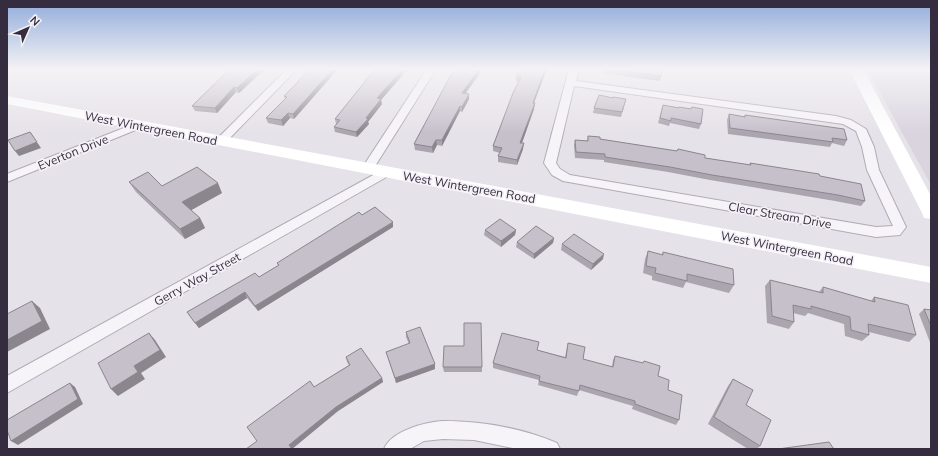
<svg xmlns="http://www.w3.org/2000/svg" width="938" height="456" viewBox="0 0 938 456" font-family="Mulish,sans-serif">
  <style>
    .built { fill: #d9d4de }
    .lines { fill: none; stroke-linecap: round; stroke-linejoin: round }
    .street-casing { stroke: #b1abb6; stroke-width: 2 }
    .street { fill: #f6f4f8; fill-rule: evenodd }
    .secondary { fill: #fff; fill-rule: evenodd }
    .wall { fill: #aaa5af }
    .shaded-wall { fill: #8b868e }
    .building { fill: #c6c0cb; stroke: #8b868e }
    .labels { text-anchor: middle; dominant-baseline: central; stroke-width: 3.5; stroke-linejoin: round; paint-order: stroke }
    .street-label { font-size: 12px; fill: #362c3f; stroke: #f4f1f7 }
  </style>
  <rect width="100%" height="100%" fill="#e6e2e9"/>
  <path class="built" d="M867 69H931V185Z"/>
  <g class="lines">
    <g class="street-casing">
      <g id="street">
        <path d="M287 69H297L225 143H217L216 141 217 139Z"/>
        <path d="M427 69H436L372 171H364L362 168Z"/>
        <path d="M569 69H579L576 81 836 116 851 120 866 129 874 147 879 170 906 227 900 235 876 237 563 181 552 175 544 163ZM574 86 843 124 856 131 862 147 867 170 893 226 876 227 570 175 560 169 556 163Z"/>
        <path d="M139 122 144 125 143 127 7 182V174Z"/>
        <path d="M386 168 390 169 392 172 390 175 7 393V376Z"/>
        <path d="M443 421C481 421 522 428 557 443L560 449H517L474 440 443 439 424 441 410 449H384C391 431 425 422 443 421Z"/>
      </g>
    </g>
    <use href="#street" class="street"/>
    <g class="secondary">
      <path d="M849 69H863L931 196V219L924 218 922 213Z"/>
      <path d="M7 96 931 267V283L7 104Z"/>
    </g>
  </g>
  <g class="wall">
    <path d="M230 69H265L239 93 236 92 217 113 195 111 192 106Z"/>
    <path d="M310 69H338L294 119 290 118 283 126 268 123 266 118 285 99 284 96 297 83V82Z"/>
    <path d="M375 69H407L401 77 381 100 382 104 368 122 369 124 357 137 335 132 334 127 337 124H336L335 119Z"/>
    <path d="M483 69 465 94 469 99 462 112 460 111 442 146 437 145 433 153 415 150 414 144Z"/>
    <path d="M519 69 534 103V109L522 143 523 149 517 165 498 162V156L500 153 493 151V146L519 82 516 81V76Z"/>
    <path d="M603 69H663L660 81 603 73Z"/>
    <path d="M613 98 626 99 621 117 593 113 594 108Z"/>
    <path d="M663 105 679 108 691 109 692 107 701 124 699 129 670 123 669 126 658 123Z"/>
    <path d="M729 114 744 117 745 115 847 140 844 146 832 143 830 147 728 134 727 120Z"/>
    <path d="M588 136 600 139 677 151 678 149 705 158 750 165V163L820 176 865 201 861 206 835 201 710 180 668 172 604 162V160L575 158 574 145 575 140 587 141Z"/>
    <path d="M129 182 162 186 222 193 191 210 200 218 205 228 185 239 136 192Z"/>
    <path d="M362 215 393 227 258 311 247 298 199 328 187 312 259 277 278 266 277 263Z"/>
    <path d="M485 230H516L515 235 501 247 484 235Z"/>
    <path d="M554 238 553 243 534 259 516 247 517 242Z"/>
    <path d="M562 244 603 259 591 270 561 250Z"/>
    <path d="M648 251 662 255 663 252 734 285 729 293 686 282 683 288 652 280V276L643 273 645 259Z"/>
    <path d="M770 280 819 292 823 287 871 301 874 297 916 335 909 342 869 332V335L862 341 845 336 844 324 808 313 805 316 793 313 794 322 789 329 767 323 765 286Z"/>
    <path d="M924 309 931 310V345L919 314Z"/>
    <path d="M406 332 435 369 396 383 386 352 409 344 406 337Z"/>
    <path d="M568 343 583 359 612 367 613 360 615 356 643 363 644 361 658 376 668 390 679 420 676 425 632 409 633 406 579 390 577 396 538 385 539 380 493 368V363L537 350 565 357Z"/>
    <path d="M346 357 382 378 383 382 338 411 292 449 257 441 314 387 349 365 347 362Z"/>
    <path d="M443 367H482V372H444Z"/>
    <path d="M733 379 760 446 757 449H748L708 424 728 386Z"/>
  </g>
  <g class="shaded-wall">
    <path d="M258 69H265L239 93 237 88Z"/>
    <path d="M333 69H338L294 119 293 114Z"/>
    <path d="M403 69H407L401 77 381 100 382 104 368 122 369 124 357 137 356 132 366 118 377 98Z"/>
    <path d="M479 69H483L462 98V93Z"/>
    <path d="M545 69H547L532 108 533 103Z"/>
    <path d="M234 87 236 92 217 113 215 108Z"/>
    <path d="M469 94V99L462 112V107Z"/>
    <path d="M535 103 534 109 520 148V143Z"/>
    <path d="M460 106V111L442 146V140Z"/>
    <path d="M288 113 290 118 283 126 281 120Z"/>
    <path d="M30 132 41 148 19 156 15 151Z"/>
    <path d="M436 140 437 145 433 153 432 147Z"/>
    <path d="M524 143 523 149 517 165V160Z"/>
    <path d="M218 183 222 193 188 212 182 202Z"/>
    <path d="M200 218 205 228 185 239 180 229Z"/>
    <path d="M393 222V227L258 311 255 306Z"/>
    <path d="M516 230 515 235 501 247V241Z"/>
    <path d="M554 238 553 243 534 259V254Z"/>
    <path d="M604 254 603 259 591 270 593 264Z"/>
    <path d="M245 292 247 298 199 328 195 323Z"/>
    <path d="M32 301 40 308 50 329 7 352V340Z"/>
    <path d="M149 333 155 340 166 357 141 373 145 379 118 396 111 389 134 366Z"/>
    <path d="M435 364V369L396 383 395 378Z"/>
    <path d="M382 378 383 382 338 411 292 449 289 445 336 407Z"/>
    <path d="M70 383 75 387 83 404 18 445 11 441Z"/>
  </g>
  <g class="building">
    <path d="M230 69H258L237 88 234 87 215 108 192 106Z"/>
    <path d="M310 69H333L293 114 288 113 281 120 266 118 287 97 284 96 298 82H297Z"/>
    <path d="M375 69H403L377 98 381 99 366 118 368 119 356 132 334 127 340 120 335 119Z"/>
    <path d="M454 69H479L462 93 469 94 462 107 460 106 442 140H436L432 147 414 144Z"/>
    <path d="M519 69H545L533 103H535L520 143H524L517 160 498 156 502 148 493 146 513 93 521 77 516 76Z"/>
    <path d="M607 69H663L661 76Z"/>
    <path d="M599 95 613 98V97L626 99 622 112 594 108Z"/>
    <path d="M663 105 679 108V107L691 109 692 107 703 109 701 124 671 118V121L660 118Z"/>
    <path d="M729 114 745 117V115L844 129 847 140 832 138 833 142 730 128Z"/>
    <path d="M30 132 37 142 15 151 8 140Z"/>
    <path d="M588 136 600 137V139L677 151 678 149 705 155V158L751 165 750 163 819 174 820 176 861 184 865 201 838 195 712 175 670 167 605 157V154L576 152 575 140 588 141Z"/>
    <path d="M197 167 218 183 182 202 200 218 180 229 129 182 148 172 162 186Z"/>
    <path d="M375 207 393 222 255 306 245 292 195 323 187 312 255 273 259 277 279 265 277 263 359 212 362 215Z"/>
    <path d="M500 219 516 230 501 241 485 230Z"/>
    <path d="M536 226 554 238 534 254 517 242Z"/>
    <path d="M574 234 604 254 593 264 562 244Z"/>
    <path d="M648 251 663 255V252L733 269 734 285 687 274V281L655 273 656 268 646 266Z"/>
    <path d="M770 280 823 293V287L875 302 874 297 908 305 916 335 868 324 869 335 851 330 850 317 811 306V309L793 305 794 322 772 316Z"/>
    <path d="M32 301 42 321 7 340V314Z"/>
    <path d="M924 309 931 310V326Z"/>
    <path d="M464 323H481L482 367H443L444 346H464Z"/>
    <path d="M420 327 435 364 395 378 386 352 410 343 406 332Z"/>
    <path d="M149 333 160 350 134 366 138 372 111 389 98 363Z"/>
    <path d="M502 333 539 342 537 350 566 358 568 343 585 347 583 359 613 367 615 356 643 363 644 361 660 366 658 376 669 380 668 390 682 395 679 420 635 404V401L580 385 579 391 539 381 540 376 493 363Z"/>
    <path d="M361 348 382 378 336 407 289 445 292 449H246L257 441 247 427 310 381 314 387 350 365 346 357Z"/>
    <path d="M733 379 753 390 746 405 771 420 760 446 714 417Z"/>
    <path d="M70 383 78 399 11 441 7 430V420Z"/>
    <path d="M829 442 834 449H778Z"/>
  </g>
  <linearGradient id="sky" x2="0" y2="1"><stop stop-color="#91acda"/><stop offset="0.52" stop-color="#f4f2f5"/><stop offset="1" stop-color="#f4f2f5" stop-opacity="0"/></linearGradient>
  <rect width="938" height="133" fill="url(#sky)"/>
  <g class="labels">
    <g class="street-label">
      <text transform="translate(151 128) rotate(11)">West Wintergreen Road</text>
      <text transform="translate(73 152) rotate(-22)">Everton Drive</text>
      <text transform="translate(469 187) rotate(10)">West Wintergreen Road</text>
      <text transform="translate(780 215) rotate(10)">Clear Stream Drive</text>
      <text transform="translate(787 248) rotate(11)">West Wintergreen Road</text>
      <text transform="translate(197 279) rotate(-29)">Gerry Way Street</text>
    </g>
  </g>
  <rect width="938" height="456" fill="none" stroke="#362c3f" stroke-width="16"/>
  <g transform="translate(28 28) rotate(45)" stroke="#f4f1f7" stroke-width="3" paint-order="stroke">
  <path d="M0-3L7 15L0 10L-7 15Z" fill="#362c3f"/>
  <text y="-6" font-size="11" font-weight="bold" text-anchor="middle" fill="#362c3f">N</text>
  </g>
</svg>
